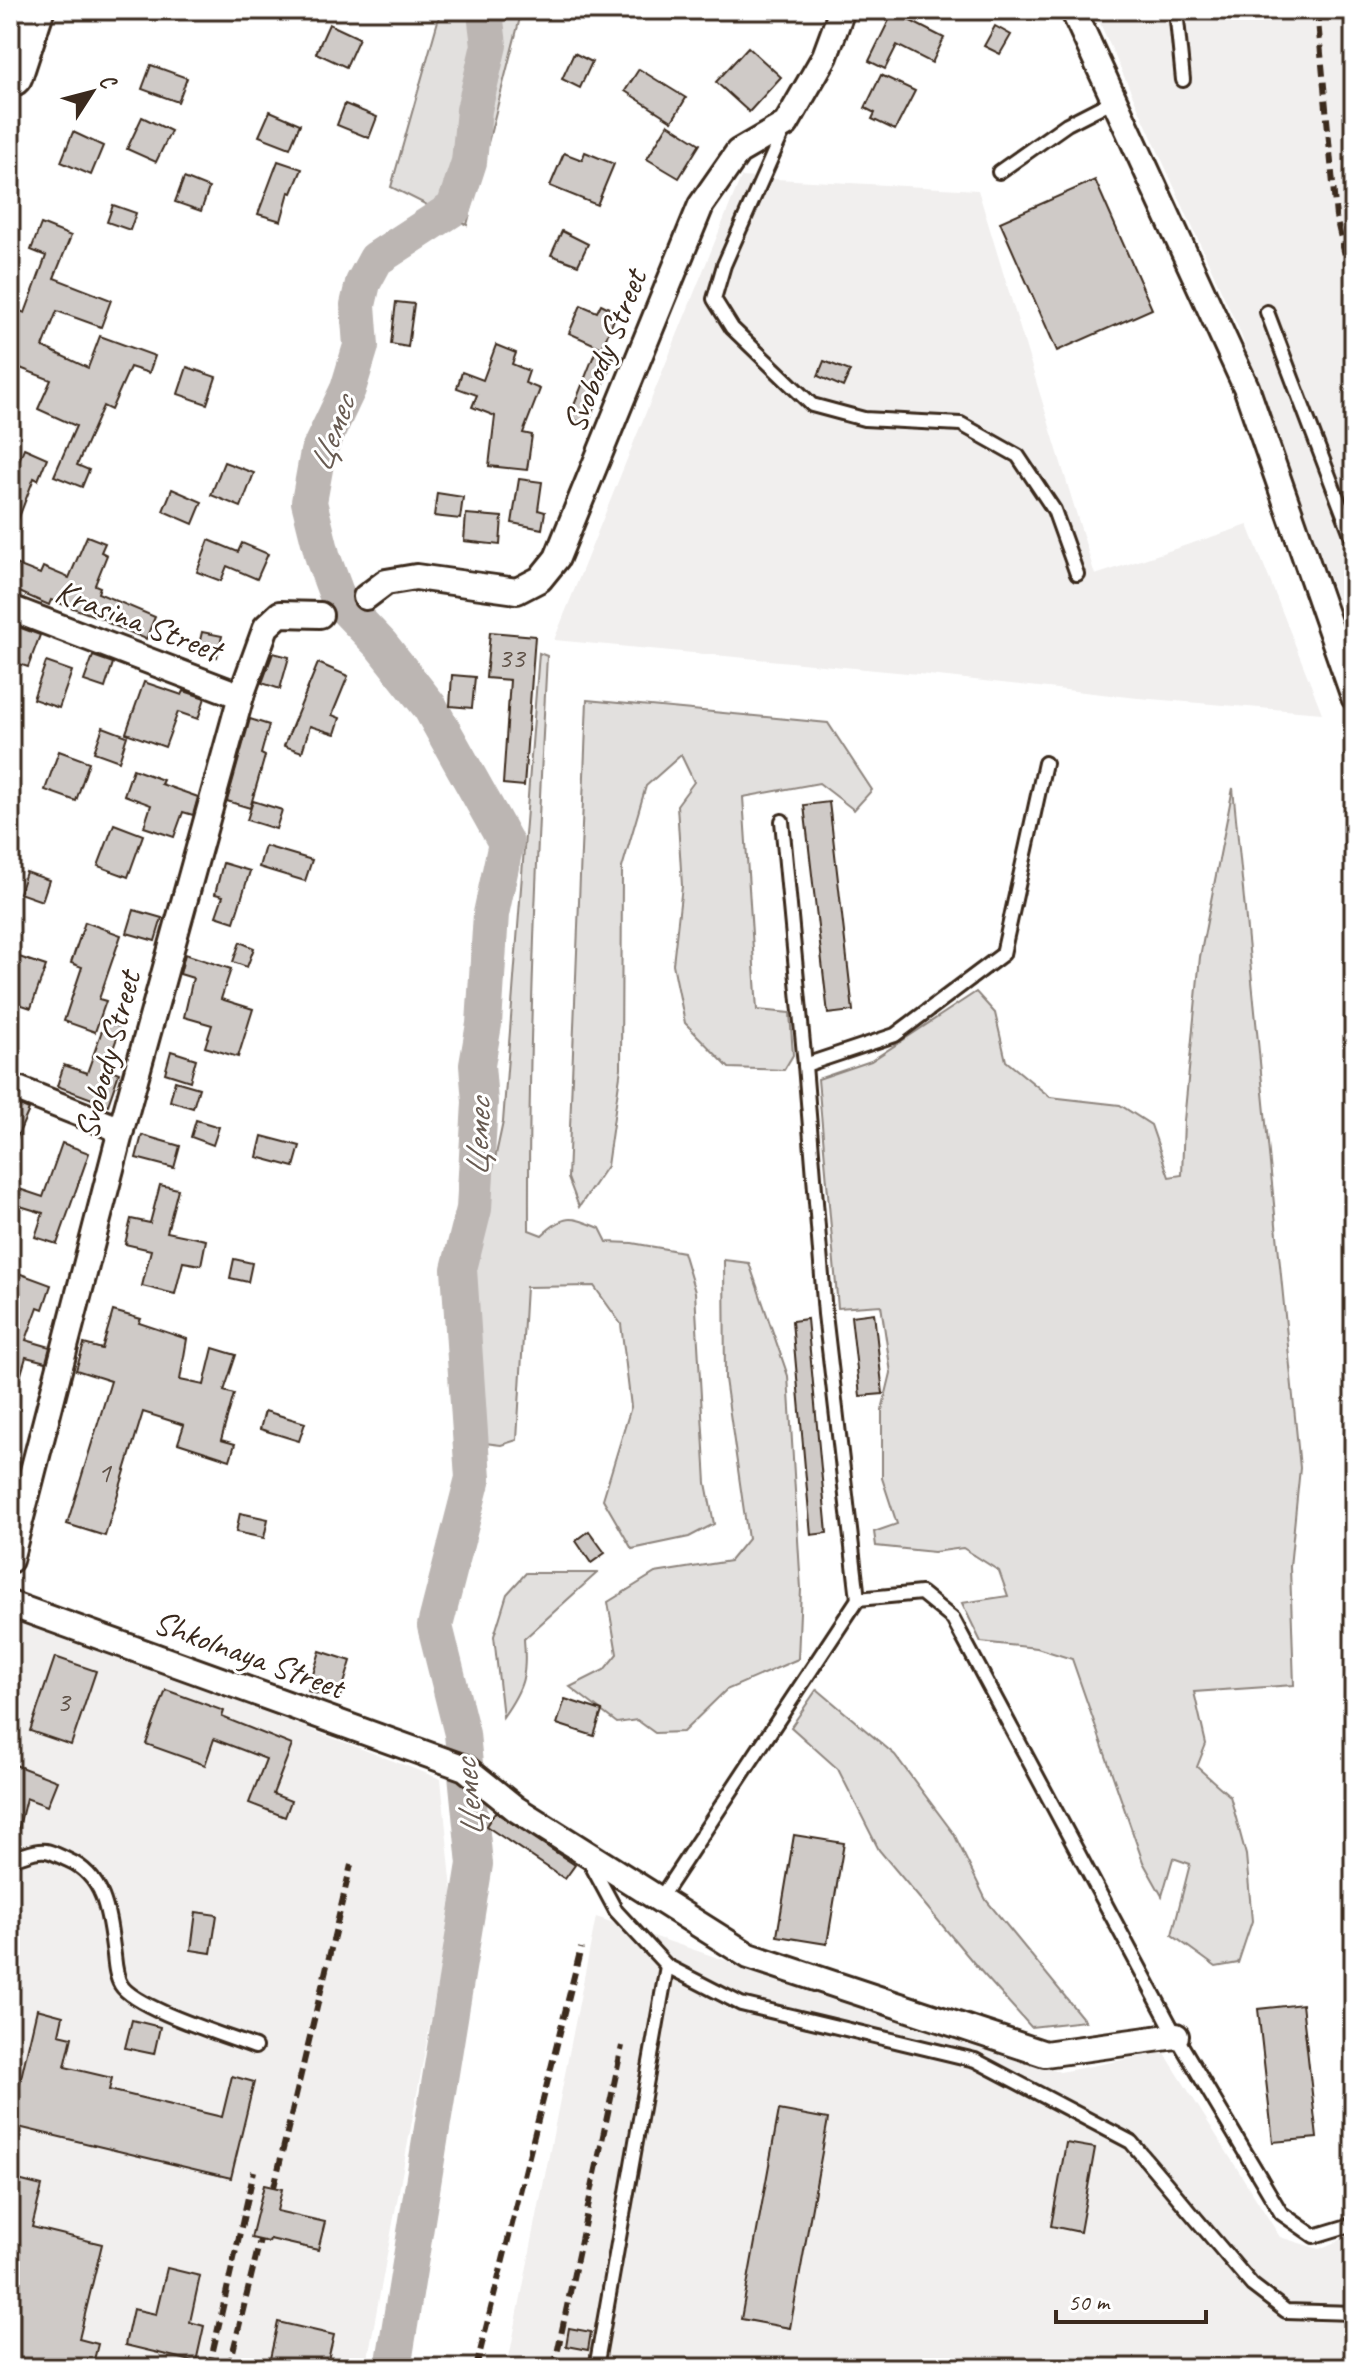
<svg xmlns="http://www.w3.org/2000/svg" width="1364" height="2378" viewBox="0 0 1364 2378" font-family="Caveat,sans-serif">
  <style>
    .built { fill: #f1efee }
    .green { fill: #e2e0de; stroke: #8e857e; stroke-width: 2 }
    .lines { fill: none; stroke-linecap: round; stroke-linejoin: round }
    .river { stroke: #bcb6b3; stroke-width: 36 }
    .building { fill: #cfcac7; stroke: #3b2a1e; stroke-width: 2 }
    .lane-casing { stroke: #3b2a1e; stroke-width: 18 }
    .street-casing { stroke: #3b2a1e; stroke-width: 30 }
    .highway-casing { stroke: #3b2a1e; stroke-width: 50 }
    .lane { stroke: #fff; stroke-width: 12 }
    .street { stroke: #fff; stroke-width: 24 }
    .highway { stroke: #fff; stroke-width: 44 }
    .rail { stroke: #3b2a1e; stroke-width: 6; stroke-dasharray: 12 6; stroke-linecap: butt }
    .labels { text-anchor: middle; dominant-baseline: central; stroke-width: 6; stroke-linejoin: round; paint-order: stroke }
    .number-label { font-size: 30px; fill: #605248 }
    .street-label { font-size: 34px; fill: #3b2a1e; stroke: #fff }
    .water-label { font-size: 36px; font-style: italic; fill: #685b52; stroke: #fff }
  </style>
  <rect width="100%" height="100%" fill="#fff"/>
  <filter id="ink" filterUnits="userSpaceOnUse"><feTurbulence type="fractalNoise" baseFrequency=".0125" numOctaves="2"/><feDisplacementMap in="SourceGraphic" scale="16" xChannelSelector="R" yChannelSelector="G"/><feConvolveMatrix kernelMatrix="1 2 1 2 8 2 1 2 1" color-interpolation-filters="sRGB"/></filter>
  <g filter="url(#ink)">
    <g class="built">
      <path d="M1094 10H1354V646L1240 332Z"/>
      <path d="M741 177 978 190 1095 575 1248 525 1322 713 1138 698 929 675 554 640Z"/>
      <path d="M10 1616 441 1779 453 1900 366 2368H10Z"/>
      <path d="M596 1917 1060 2072 1164 2052 1280 2237 1319 2249 1354 2234V2368H507Z"/>
    </g>
    <g class="green">
      <path d="M441 10H522L467 225 391 187Z"/>
      <path d="M539 653 547 656C537 847 528 1038 529 1230L542 1235C566 1213 571 1217 600 1228L607 1242 632 1243 683 1252 695 1292 706 1483 714 1524 689 1537 632 1549 603 1499 631 1407 621 1324 594 1286 526 1287 517 1440 501 1445 477 1442 471 1270 503 1122Z"/>
      <path d="M587 700 828 723 872 790 854 810 819 783 743 797 757 1010 790 1013 793 1055 784 1070 729 1068 685 1023 673 964 682 886 677 805 694 782 681 755 646 786 622 868 621 1068 607 1166 579 1207 568 1178Z"/>
      <path d="M1233 788 1300 1468 1290 1567 1294 1685 1194 1692 1206 1744 1197 1767 1230 1796 1246 1855 1252 1921 1238 1963 1216 1967 1172 1935 1190 1864 1173 1858 1162 1896 1143 1862 1072 1659 1037 1648 981 1642 962 1603 1008 1596 999 1571 963 1548 934 1552 876 1546 874 1532 897 1524 882 1478V1410L891 1373 881 1305 838 1308 818 1079 871 1061 976 992 995 1013 1006 1061 1050 1097 1120 1105 1151 1125 1169 1177 1182 1175 1184 1121 1200 957Z"/>
      <path d="M724 1260 749 1263 788 1376 801 1589 798 1659 726 1690 683 1732 655 1733 637 1720 617 1723 570 1687 604 1670 617 1654 608 1602 655 1573 730 1561 748 1539 725 1379Z"/>
      <path d="M526 1573H597L524 1639C527 1675 524 1687 503 1717L494 1636 507 1594Z"/>
      <path d="M817 1689 895 1755 954 1834 986 1900 1085 2021 1031 2027 978 1968 879 1850 838 1769 791 1727Z"/>
    </g>
    <g class="lines">
      <path class="river" d="M393 2368 475 1864 462 1734 435 1626 473 1478 459 1269 474 1209 480 1102 477 1065 484 1024 491 914 506 843 430 707 381 645 339 601 323 558 309 502 318 452 348 389 361 346 358 305 363 283 376 259 454 208 469 162 474 110 489 45 486 21 489 10"/>
    </g>
    <g class="building">
      <path d="M893 12 944 38 932 63 897 45 885 69 869 61Z"/>
      <path d="M329 24 359 38 346 67 316 53Z"/>
      <path d="M995 26 1011 35 1000 54 984 46Z"/>
      <path d="M748 47 781 77 749 112 716 82Z"/>
      <path d="M574 53 592 62 580 88 562 79Z"/>
      <path d="M151 65 187 78 178 102 142 89Z"/>
      <path d="M639 69 686 98 672 121 625 91Z"/>
      <path d="M881 75 915 91 895 130 872 119 875 113 865 108Z"/>
      <path d="M345 104 377 117 369 138 337 125Z"/>
      <path d="M270 111 300 124 290 148 259 136Z"/>
      <path d="M142 117 171 131 156 162 127 149Z"/>
      <path d="M668 124 700 144 679 178 647 159Z"/>
      <path d="M73 132 103 146 91 175 61 162Z"/>
      <path d="M585 152 614 164 597 205 550 186 564 153 582 160Z"/>
      <path d="M278 161 302 169 292 193 289 192 281 221 258 214Z"/>
      <path d="M184 178 209 188 201 211 175 202Z"/>
      <path d="M1095 180 1152 309 1057 351 1000 222Z"/>
      <path d="M113 205 136 213 130 230 107 222Z"/>
      <path d="M41 224 71 236 54 278 111 300 101 327 57 311 43 347 88 368 100 336 155 356 149 373 130 367 111 410 103 406 77 465 89 470 82 487 54 476 76 426 38 409 51 380 10 364V320L15 309 25 313 46 256 31 250Z"/>
      <path d="M562 231 588 244 578 265 551 255Z"/>
      <path d="M396 302 414 304 408 347 391 344Z"/>
      <path d="M601 304 617 312 602 348 569 333 581 305 597 312Z"/>
      <path d="M496 345 516 353 512 364 529 371 525 383 540 389 523 433 532 435 527 470 489 466 495 416 472 407 477 395 457 388 462 372 483 380Z"/>
      <path d="M596 350 614 358 587 425 569 418Z"/>
      <path d="M824 361 850 371 843 387 818 376Z"/>
      <path d="M187 367 216 377 207 404 178 394Z"/>
      <path d="M24 448 47 458 38 480 34 478 11 538 10 484Z"/>
      <path d="M224 462 254 473 241 507 211 495Z"/>
      <path d="M519 479 542 482 538 510 545 512 542 529 512 523Z"/>
      <path d="M172 489 202 502 193 524 163 511Z"/>
      <path d="M437 493 463 497 460 519 434 516Z"/>
      <path d="M466 514 502 517 500 545 464 541Z"/>
      <path d="M87 536 105 543 101 552 107 555 95 585 100 587 98 593 155 617 146 639 108 623 109 621 51 600 49 605 10 588V562L40 574 43 567 69 578Z"/>
      <path d="M209 540 238 552 242 543 268 554 257 579 227 566 221 581 197 572Z"/>
      <path d="M10 624 40 635 28 667 10 661Z"/>
      <path d="M202 632 222 636 217 657 197 653Z"/>
      <path d="M490 632 535 636 524 786 503 784 510 680 486 678Z"/>
      <path d="M273 653 289 657 280 689 262 683Z"/>
      <path d="M93 656 113 663 105 688 84 681Z"/>
      <path d="M46 662 72 671 59 708 33 699Z"/>
      <path d="M318 663 348 676 332 715 340 718 335 734 310 726 302 752 284 746Z"/>
      <path d="M452 675 475 677 472 708 450 706Z"/>
      <path d="M144 682 182 695 184 691 205 698 198 719 178 712 165 747 126 733Z"/>
      <path d="M250 719 269 725 261 754 265 756 250 808 227 801Z"/>
      <path d="M103 727 127 736 119 761 94 752Z"/>
      <path d="M59 751 89 762 76 801 45 790Z"/>
      <path d="M133 769 163 780 161 784 198 797 193 815 183 812 174 837 144 827 151 805 124 795Z"/>
      <path d="M253 801 282 810 276 829 247 820Z"/>
      <path d="M829 802 853 1011 828 1014 804 805Z"/>
      <path d="M114 824 143 835 128 877 98 866Z"/>
      <path d="M265 846 312 860 305 881 259 867Z"/>
      <path d="M223 863 250 871 234 922 216 916 223 896 215 894Z"/>
      <path d="M26 872 49 880 42 901 19 893Z"/>
      <path d="M134 910 162 918 155 941 127 933Z"/>
      <path d="M85 922 121 935 99 999 106 1001 95 1032 64 1021 82 967 71 963Z"/>
      <path d="M240 942 254 948 247 967 233 962Z"/>
      <path d="M10 954 46 966 31 1008 10 1001Z"/>
      <path d="M185 954 231 969 221 999 253 1009 238 1057 205 1047 212 1025 184 1017 193 978 180 974Z"/>
      <path d="M105 1022 121 1027 106 1068 119 1073 108 1105 57 1086 64 1065 87 1073Z"/>
      <path d="M171 1051 196 1059 190 1081 165 1073Z"/>
      <path d="M175 1081 199 1088 193 1108 170 1101Z"/>
      <path d="M10 1102 29 1110 10 1153Z"/>
      <path d="M196 1120 219 1127 213 1145 191 1137Z"/>
      <path d="M142 1135 180 1146 174 1168 136 1158Z"/>
      <path d="M262 1136 300 1146 294 1167 257 1157Z"/>
      <path d="M62 1143 89 1153 57 1244 35 1237 43 1213 10 1203V1186L43 1197Z"/>
      <path d="M160 1185 178 1189 167 1232 206 1240 201 1265 183 1262 175 1294 142 1286 151 1250 125 1244 131 1219 150 1223Z"/>
      <path d="M234 1259 252 1263 248 1282 230 1278Z"/>
      <path d="M10 1270 51 1285 43 1309 38 1307 26 1340 50 1347 46 1362 26 1357 14 1398 10 1397Z"/>
      <path d="M113 1311 141 1319 139 1323 187 1339 180 1380 204 1385 213 1348 236 1355 224 1391 234 1394 221 1440 235 1444 230 1460 178 1443 184 1425 143 1412 105 1536 67 1524 111 1381 76 1370 84 1344 102 1349Z"/>
      <path d="M874 1313 883 1394 860 1396 851 1316Z"/>
      <path d="M807 1319 827 1533 811 1535 792 1321Z"/>
      <path d="M265 1411 305 1423 299 1441 260 1429Z"/>
      <path d="M240 1513 268 1519 264 1538 236 1532Z"/>
      <path d="M589 1531 605 1553 591 1563 576 1541Z"/>
      <path d="M320 1651 351 1661 339 1700 308 1691Z"/>
      <path d="M55 1657 96 1671 71 1745 30 1731Z"/>
      <path d="M166 1690 224 1711 222 1717 292 1745 273 1794 291 1801 285 1817 249 1803 266 1759 214 1739 205 1765 146 1744Z"/>
      <path d="M565 1699 602 1711 594 1736 557 1724Z"/>
      <path d="M10 1763 57 1781 47 1806 26 1798 16 1839 10 1838Z"/>
      <path d="M495 1812 575 1865 565 1879 486 1826Z"/>
      <path d="M794 1835 844 1843 827 1944 777 1936Z"/>
      <path d="M196 1912 217 1915 211 1953 191 1950Z"/>
      <path d="M1302 2004 1317 2138 1273 2142 1258 2009Z"/>
      <path d="M37 2009 63 2016 59 2034 72 2037 65 2067 112 2078 109 2090 222 2117 232 2076 254 2082 231 2178 10 2125Z"/>
      <path d="M132 2020 160 2027 154 2054 125 2048Z"/>
      <path d="M779 2110 828 2119 790 2328 741 2319Z"/>
      <path d="M1066 2143 1095 2148 1080 2232 1051 2226Z"/>
      <path d="M10 2178 42 2186 32 2227 102 2244 79 2339 98 2344 92 2368H10Z"/>
      <path d="M264 2185 282 2189 277 2211 325 2222 318 2250 270 2239 269 2242 251 2238Z"/>
      <path d="M167 2268 200 2276 190 2322 204 2326 196 2362 125 2345 133 2309 156 2314Z"/>
      <path d="M278 2322 334 2335 326 2368H268Z"/>
      <path d="M569 2328 591 2332 588 2350 566 2346Z"/>
    </g>
    <g class="lines">
      <g class="lane-casing">
        <g id="lane">
          <path d="M1176 10 1183 80"/>
          <path d="M785 127 724 265 714 299 732 328 812 405 864 419 961 424 1018 456 1054 510 1077 574"/>
          <path d="M999 172 1067 124 1114 100"/>
          <path d="M1267 312 1354 542"/>
          <path d="M782 821 805 1065 825 1314 858 1599"/>
          <path d="M805 1065 895 1035 1003 954 1045 763"/>
          <path d="M10 1858C22 1858 32 1849 46 1851 53 1852 61 1857 68 1860 107 1877 109 1919 114 1955 115 1965 116 1977 121 1985 135 2008 227 2036 255 2047"/>
          <path d="M588 1859 616 1911 667 1966 741 2004 975 2060 1131 2142 1252 2285 1286 2311 1354 2313"/>
          <path d="M659 1900 858 1599 921 1593 953 1619 1176 2036 1281 2213 1314 2236 1354 2224"/>
          <path d="M596 2368 667 1966"/>
        </g>
      </g>
      <g class="street-casing">
        <g id="street">
          <path d="M1073 10 1246 387 1354 697"/>
          <path d="M366 597 386 582 416 577 517 591 540 579 557 558 701 205 738 152 786 124 825 56 842 10"/>
          <path d="M10 608 241 696"/>
          <path d="M10 1086 121 1130"/>
          <path d="M10 1560 121 1130 241 696 266 627 280 614 320 615"/>
          <path d="M10 1604 465 1768 516 1809 749 1956 1045 2054 1176 2036"/>
        </g>
      </g>
      <g class="highway-casing">
        <path id="highway" d="M10 74 31 10"/>
      </g>
      <use href="#lane" class="lane"/>
      <use href="#street" class="street"/>
      <use href="#highway" class="highway"/>
      <g class="rail">
        <path d="M1317 10 1336 217 1354 294"/>
        <path d="M274 2187 351 1865"/>
        <path d="M209 2368 254 2171"/>
        <path d="M229 2368 260 2240"/>
        <path d="M476 2368 581 1948"/>
        <path d="M554 2368 622 2046"/>
      </g>
    </g>
  </g>
  <g class="labels">
    <g class="number-label">
      <text x="511" y="657">33</text>
      <text x="104" y="1472">1</text>
      <text x="63" y="1701">3</text>
    </g>
    <g class="street-label">
      <text transform="translate(604 351) rotate(-68)">Svobody Street</text>
      <text transform="translate(138 620) rotate(21)">Krasina Street</text>
      <text transform="translate(107 1055) rotate(-75)">Svobody Street</text>
      <text transform="translate(249 1654) rotate(20)">Shkolnaya Street</text>
    </g>
    <g class="water-label">
      <text transform="translate(331 434) rotate(-70)">Цемес</text>
      <text transform="translate(477 1138) rotate(-88)">Цемес</text>
      <text transform="translate(468 1799) rotate(-96)">Цемес</text>
    </g>
  </g>
  <rect width="1364" height="2378" fill="none" stroke="#fff" stroke-width="40"/>
  <rect x="20" y="20" width="1324" height="2338" fill="none" stroke="#3b2a1e" stroke-width="3" filter="url(#ink)"/>
  <g transform="translate(92 92) rotate(54)" stroke="#ffffff" stroke-width="6" paint-order="stroke">
  <path d="M0-6L14 30L0 20L-14 30Z" fill="#3b2a1e"/>
  <text y="-12" font-size="22" font-weight="bold" text-anchor="middle" fill="#3b2a1e">С</text>
  </g>
  <path d="M1056 2310v12h150v-12" fill="none" stroke="#3b2a1e" stroke-width="4"/>
  <text x="1068" y="2310" font-size="24" fill="#3b2a1e" stroke="#ffffff" stroke-width="6" paint-order="stroke">50 m</text>
</svg>
